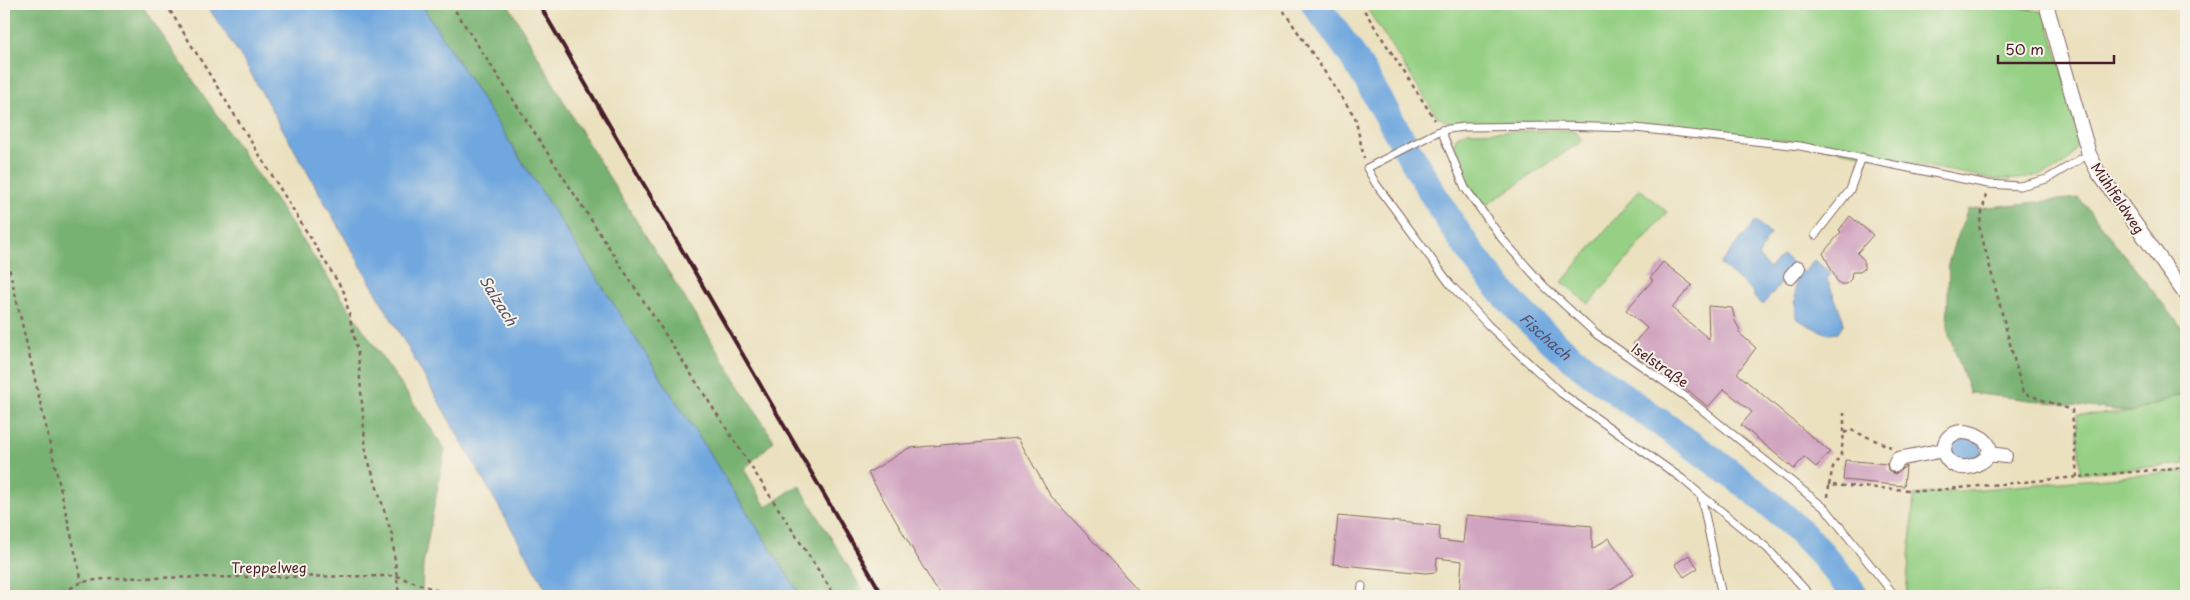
<svg xmlns="http://www.w3.org/2000/svg" width="2190" height="600" viewBox="0 0 2190 600" font-family="'Playpen Sans',sans-serif">
  <style>
    .green { fill: #95d084; stroke: #707858 }
    .forest { fill: #78b272; stroke: #61684e }
    .water { fill: #70a7de; stroke: #5d6384 }
    .lines { fill: none; stroke-linecap: round; stroke-linejoin: round }
    .river { stroke: #70a7de; stroke-width: 28 }
    .building { fill: #d0a3bf }
    .lane-casing { stroke: #82635f; stroke-width: 9 }
    .street-casing { stroke: #82635f; stroke-width: 16 }
    .path { stroke: #82635f; stroke-width: 2.5; stroke-dasharray: 4 4; stroke-linecap: butt }
    .lane { stroke: #fff; stroke-width: 7 }
    .street { stroke: #fff; stroke-width: 14 }
    .rail { stroke: #4a1f2b; stroke-width: 4 }
    .labels { text-anchor: middle; dominant-baseline: central; stroke-width: 4; stroke-linejoin: round; paint-order: stroke }
    .street-label { font-size: 14px; fill: #4a1f2b; stroke: #f7f3e8 }
    .water-label { font-size: 15px; font-style: italic; fill: #574f6a; stroke: #f7f3e8 }
  </style>
  <rect width="100%" height="100%" fill="#f7f3e8"/>
  <filter id="ink" filterUnits="userSpaceOnUse"><feTurbulence type="fractalNoise" baseFrequency=".02" numOctaves="2"/><feDisplacementMap in="SourceGraphic" scale="10" xChannelSelector="R" yChannelSelector="G"/><feConvolveMatrix kernelMatrix="1 2 1 2 8 2 1 2 1" color-interpolation-filters="sRGB"/></filter>
  <filter id="wash" filterUnits="userSpaceOnUse"><feTurbulence type="fractalNoise" baseFrequency=".0096" numOctaves="4" result="noise"/><feDisplacementMap in="SourceGraphic" scale="20" xChannelSelector="R" yChannelSelector="G"/><feGaussianBlur stdDeviation="1.12" result="paint"/><feColorMatrix in="noise" values="0 0 0 0 0 0 0 0 0 0 0 0 0 0 0 0 0 1.4 0 .05"/><feComposite in="paint" operator="in"/></filter>
  <g filter="url(#wash)">
    <rect width="100%" height="100%" fill="#ebe1bf"/>
    <g class="green">
      <path d="M1364 4H1998L2045 12 2078 127C2078 132 2078 138 2077 143 2069 177 2021 181 1993 179L1802 143 1632 125 1557 122 1455 124 1446 122 1436 115Z"/>
      <path d="M1575 130 1582 141 1485 206 1467 182 1452 148 1457 136 1467 132Z"/>
      <path d="M1640 189 1667 212 1589 304 1562 282Z"/>
      <path d="M2186 393V464L2080 473 2077 415 2132 412Z"/>
      <path d="M2186 471V596H1906L1914 495Z"/>
    </g>
    <g class="forest">
      <path d="M4 4H141L445 449 423 565 422 596H4Z"/>
      <path d="M421 4H508L584 137 774 441 744 469 766 507 799 485 866 596H801Z"/>
      <path d="M2079 198 2186 333V393L2132 412 1970 393 1947 329 1949 260 1968 209Z"/>
    </g>
    <g class="water">
      <path d="M206 4H421L801 596H550L242 58Z"/>
      <path d="M1756 221 1770 234 1758 256 1769 268 1783 255 1804 273 1813 261H1816L1831 274 1827 279 1843 319V325L1838 333 1829 334C1817 330 1807 325 1796 318L1795 280 1788 273 1782 272 1780 275 1784 279 1763 305 1754 297V293L1720 264Z"/>
      <path d="M1972 438 1982 446 1981 454 1967 462 1956 460 1949 449 1954 440Z"/>
    </g>
    <g class="lines">
      <path class="river" id="s1" d="M1315 4C1331 26 1348 47 1362 71 1411 152 1451 240 1518 309 1621 415 1770 472 1855 596"/>
    </g>
    <g id="blocks">
      <g class="building">
        <path d="M1850 216 1873 235 1857 253 1864 260V269L1860 272H1852L1851 279 1846 284H1841L1837 281 1823 253 1841 232 1839 230Z"/>
        <path d="M1663 262 1692 285 1672 308 1709 339 1708 306 1732 308 1735 321 1740 330 1738 332 1756 348 1737 373 1830 452 1816 467 1804 457 1794 469 1741 425 1752 412 1724 389 1708 407 1633 344 1647 328 1626 310 1653 280 1650 278Z"/>
        <path d="M1018 438 1050 495 1144 596H943L934 586 868 473 909 448Z"/>
        <path d="M1845 460 1887 464 1888 470 1895 474 1906 466 1904 486 1843 480Z"/>
        <path d="M1466 515 1592 526V549L1609 538 1634 574 1600 596H1459L1462 561 1437 558 1436 572 1425 573 1333 564 1338 516 1440 526 1439 540 1463 543Z"/>
        <path d="M1689 555 1698 568 1684 577 1675 564Z"/>
      </g>
    </g>
  </g>
  <g filter="url(#ink)">
    <use href="#blocks" fill-opacity="0" stroke="#82635f" stroke-width="1"/>
    <g class="lines">
      <g class="lane-casing">
        <g id="lane">
          <path d="M1441 130 1465 188 1503 240 1544 286 1596 334 1686 397 1826 509 1895 596"/>
          <path d="M1815 235 1850 190 1862 157"/>
          <path d="M1701 495 1767 548 1811 596"/>
          <path d="M1361 596 1362 586"/>
          <path d="M1722 596 1701 495 1681 478 1561 393 1488 325 1450 284 1376 184 1367 168 1441 130 1464 127 1556 126 1635 128 1800 146 1988 184 2020 186 2047 179 2089 154"/>
        </g>
      </g>
      <g class="street-casing">
        <g id="street">
          <path d="M2046 4 2089 154 2098 172 2186 295"/>
          <path d="M1791 276 1798 268"/>
          <path d="M1988 454 2005 456"/>
          <path d="M1895 465 1898 459 1944 450C1946 466 1963 471 1977 464 2018 445 1946 411 1944 450"/>
        </g>
      </g>
      <g class="path">
        <path d="M166 4 344 292 358 354 366 453 392 535 399 596"/>
        <path d="M451 4 835 596"/>
        <path d="M1279 4 1355 117 1364 158"/>
        <path d="M1360 4 1435 120"/>
        <path d="M1986 195 1979 226 2023 393 2072 410 2077 477"/>
        <path d="M4 246 82 582"/>
        <path d="M1844 433 1851 430 1891 447"/>
        <path d="M1829 485 1833 467 1841 454 1844 433V413"/>
        <path d="M1828 497 1829 485 1926 491 2186 467"/>
        <path d="M56 596 82 582 111 578 396 576 453 596"/>
      </g>
      <use href="#lane" class="lane"/>
      <use href="#street" class="street"/>
      <path class="rail" d="M539 4 883 596"/>
    </g>
  </g>
  <g class="labels">
    <g class="street-label">
      <text transform="translate(2118 198) rotate(56)">Mühlfeldweg</text>
      <text transform="translate(1660 365) rotate(35)">Iselstraße</text>
      <text x="269" y="567">Treppelweg</text>
    </g>
    <g class="water-label">
      <text transform="translate(499 300) rotate(58)">Salzach</text>
      <text stroke="none"><textPath href="#s1" startOffset="406">Fischach</textPath></text>
    </g>
  </g>
  <rect width="2190" height="600" fill="none" stroke="#f7f3e8" stroke-width="20"/>
  <path d="M1998 55v8h116v-8" fill="none" stroke="#4a1f2b" stroke-width="2.5"/>
  <text x="2005" y="55" font-size="15" fill="#4a1f2b" stroke="#f7f3e8" stroke-width="4" paint-order="stroke">50 m</text>
</svg>
